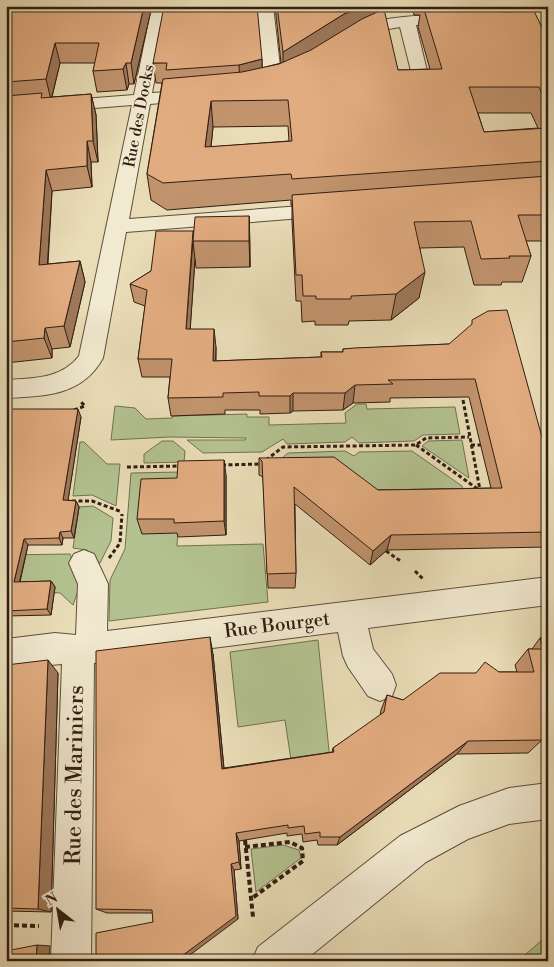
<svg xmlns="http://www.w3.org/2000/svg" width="554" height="967" viewBox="0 0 554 967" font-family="'Libre Bodoni',serif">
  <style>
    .green { fill: #b3c290; stroke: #727051 }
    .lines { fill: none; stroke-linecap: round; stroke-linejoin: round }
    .minor-casing { stroke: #5f4d3b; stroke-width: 2 }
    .major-casing { stroke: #311d12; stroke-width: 2 }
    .path-far1 { stroke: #311d12; stroke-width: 3; stroke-dasharray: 4 2.5; stroke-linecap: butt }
    .path { stroke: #311d12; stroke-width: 4; stroke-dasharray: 5 3; stroke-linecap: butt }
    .minor { fill: #f1e9d0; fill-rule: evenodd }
    .major { fill: #e9ddb7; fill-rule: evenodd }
    .wall { fill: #c2946e; stroke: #311d12; fill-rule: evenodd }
    .shaded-wall { fill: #9e785a; stroke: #311d12 }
    .building { fill: #e1ac80; stroke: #311d12; fill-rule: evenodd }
    .labels { text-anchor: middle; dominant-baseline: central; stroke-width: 4; stroke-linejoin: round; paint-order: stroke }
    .far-street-label { font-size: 16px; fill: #311d12; stroke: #f1e9d0 }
    .street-label { font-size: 19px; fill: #311d12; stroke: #f1e9d0 }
    .near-street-label { font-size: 22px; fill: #311d12; stroke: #f1e9d0 }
  </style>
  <rect width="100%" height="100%" fill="#e9ddb7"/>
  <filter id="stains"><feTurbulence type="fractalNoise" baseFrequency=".004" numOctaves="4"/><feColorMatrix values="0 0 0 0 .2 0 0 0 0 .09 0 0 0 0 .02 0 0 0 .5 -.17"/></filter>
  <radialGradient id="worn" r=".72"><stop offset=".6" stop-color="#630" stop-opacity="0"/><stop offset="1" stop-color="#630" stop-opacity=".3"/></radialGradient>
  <g class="green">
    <path d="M357 404H366L367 409 455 407 460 434 423 435 414 441 359 443 352 437 345 442 287 444 283 439 262 452 203 453 187 440H245L246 438 170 437 111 440 115 406 135 408 146 419 172 418 173 416 247 414V417H269V425L346 423 345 413Z"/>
    <path d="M462 440 469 478 422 446 428 441Z"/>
    <path d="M162 441H173L185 451 184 462 144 463V454Z"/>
    <path d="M80 442H84L107 464H120L116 506 92 495 73 496Z"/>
    <path d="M345 451 354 456 359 452 412 451 462 486 465 505 374 506 282 458 288 453Z"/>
    <path d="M181 472 177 546 263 544 268 602 109 621 110 580 125 549 131 473Z"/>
    <path d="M93 506 113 518 111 541 100 563 87 550 73 548 79 507Z"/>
    <path d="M70 554 81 582 73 605 60 593 6 589V555Z"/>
    <path d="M318 640 330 761 292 767 285 720 238 727 230 652Z"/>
    <path d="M283 845 299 850 301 858 256 892 251 849Z"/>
    <path d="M548 935V961H518Z"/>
  </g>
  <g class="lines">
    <g class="minor-casing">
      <g id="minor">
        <path d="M152 6H168L152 93 197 90 203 91 206 95 203 99 197 100 150 104 129 219 328 204 335 206 338 210 335 214 328 216 126 232 103 358C82 396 45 396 6 398V380C34 378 61 379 79 356L132 105 6 115V105L134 95Z"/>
        <path d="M257 6H273L282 84 279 88 273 89 267 88 264 84Z"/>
        <path d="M444 15 462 17 465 20 462 23 457 25H416L427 71 425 75H413L411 71 400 27 383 30 359 40H347L345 37C359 17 421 15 444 15Z"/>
        <path d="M84 550 94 554 108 584 107 631 548 577V605L368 628 373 649 392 674 396 685 392 696 380 701 368 696 348 667 343 656 338 632 94 663 91 961H51L62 664 6 669V639L55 633 76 635 78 584 69 563 74 554Z"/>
        <path d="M548 783V819L509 824 468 839 426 862 304 961H252L258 947 400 836 459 806 509 788Z"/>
      </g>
    </g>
    <g class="major-casing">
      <path id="major" d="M530 6H545L548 11V28L542 26Z"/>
    </g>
    <g class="path-far1">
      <path d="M463 400 480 490"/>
      <path d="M74 410 85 406 81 402"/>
      <path d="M538 439 548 436"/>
      <path d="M416 445 479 490"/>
      <path d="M471 445H483"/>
      <path d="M266 460 283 447 416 445 426 438 469 437"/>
      <path d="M222 465 261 464"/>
      <path d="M127 467 181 466"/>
      <path d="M72 501H92L122 512"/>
      <path d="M386 551 402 562"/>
      <path d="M109 558 120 543 122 514"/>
      <path d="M415 571 423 579"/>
    </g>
    <g class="path">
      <path d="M245 840 253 917"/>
      <path d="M245 847 290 842 302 848 303 861 251 899"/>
      <path d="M6 925 39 926"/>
    </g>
    <use href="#minor" class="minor"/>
    <use href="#major" class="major"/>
  </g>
  <g class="wall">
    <path d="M6 6H152L134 84H129L127 90 97 92 93 71 95 63H60L52 97 91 94 96 115 98 162H91L92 187 52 191 48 264 80 261 85 282 70 347 52 349V358L6 363Z"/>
    <path d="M275 6H380V11L398 70 430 69 418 27 420 15H414L412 6H483V8L502 12 548 40V241H526L531 256 522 282H502L501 285H474L464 247 420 248 419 298 391 320 349 321 348 325H315V321L302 322 301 301H296L292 221V205H291V200L167 210 151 200 147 174 162 83H156L153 63 262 59V68L281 63ZM478 113H531L538 128 484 132ZM288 126 289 141 211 147 213 127Z"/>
    <path d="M249 216 250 267 196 268 195 259 190 329 216 347V361L321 357V352H343V349L449 344 548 459V547L387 550 370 565 295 504 296 573 295 588H268L263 477 259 475V458L378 490 491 488 469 397 390 398V402L353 403 343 410 293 411 290 413 260 414V410H225V414L171 416 168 398 170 377H142L138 359 145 306 134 302 130 284 151 271 193 231Z"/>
    <path d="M6 409 81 417 68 500 76 501 79 507 74 538H63L62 545H28L20 582 51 581 55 587 51 615 6 616Z"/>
    <path d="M226 475V535L178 537 177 533 142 534 137 519 177 478Z"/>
    <path d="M540 638H548V726H545L542 740 528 753 457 754 337 845H318L317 840 303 842 302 834 287 836V833L239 841 241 869 234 870 238 919 153 922V913H107L96 909 213 654 224 768 332 752 333 748 380 716 381 710 387 695 403 700 499 672H517L515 665 528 649H532Z"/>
    <path d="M6 665 58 673 51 912 6 911Z"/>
  </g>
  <g class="shaded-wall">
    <path d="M144 6H152L134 84 131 63Z"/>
    <path d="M366 6H380L379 21 283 72V52L344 14Z"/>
    <path d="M55 43 60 63 51 100 46 79Z"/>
    <path d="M262 59V80L240 85 239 65Z"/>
    <path d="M126 63 129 84 127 90 123 69Z"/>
    <path d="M91 94 96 115 98 162 93 141Z"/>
    <path d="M211 101 213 127 208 174 205 147Z"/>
    <path d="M87 141 91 162 92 187 87 166Z"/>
    <path d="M46 170 52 191 46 286 39 265Z"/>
    <path d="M249 216 250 243V267L249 241Z"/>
    <path d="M193 241 195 259 189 347 186 329Z"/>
    <path d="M80 261 85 282 70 347 64 326Z"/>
    <path d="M425 272 419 298 391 320 396 294Z"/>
    <path d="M45 328 52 349V358L44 338Z"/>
    <path d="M214 329 216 347 215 379 213 361Z"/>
    <path d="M355 385 353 403 343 410 345 393Z"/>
    <path d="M293 393V411L290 413V396Z"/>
    <path d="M78 409 81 417 67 507 63 500Z"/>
    <path d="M224 460 226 475V535L224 521Z"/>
    <path d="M76 501 79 507 74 538 71 531Z"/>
    <path d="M60 532 63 538 62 545 59 538Z"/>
    <path d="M391 535 387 550 370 565 373 551Z"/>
    <path d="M24 539 28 545 18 588 14 582Z"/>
    <path d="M51 581 55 587 51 615 47 609Z"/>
    <path d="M210 637 213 654 225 780 222 769Z"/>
    <path d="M48 660 58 673 51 912 38 909Z"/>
    <path d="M468 741 457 754 337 845 340 837Z"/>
    <path d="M236 833 239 841 241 869 239 862Z"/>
    <path d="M231 864 234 870 238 919 182 961H175Z"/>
    <path d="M37 945 50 946 49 961H36Z"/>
  </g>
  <g class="building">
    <path d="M6 6H144L131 63H126L123 69 93 71 99 43H55L46 79 6 82Z"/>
    <path d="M164 6H257L262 59 239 65 166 70 167 63H153Z"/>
    <path d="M277 6H366L344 14 283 52Z"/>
    <path d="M423 6H483V8L501 7 502 12 534 11 548 40V107L539 87H469L484 132 548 128V161L292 179 291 174 163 183 147 174 163 79 242 72 279 64 311 50 362 19 384 9 398 70 442 69ZM288 100 292 141 205 147 211 101Z"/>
    <path d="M42 93 41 98 91 94 93 141H87V166L46 170 39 265 80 261 64 326 45 328 44 338 6 342V96Z"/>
    <path d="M548 176V215H518L531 256H509L510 258 481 259 471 221 414 222 425 272 396 294 351 296V299H316V296H303L302 275H296L292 195Z"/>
    <path d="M249 216V241H193L195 217Z"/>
    <path d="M156 231H193L186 329H214L213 361 322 357 321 352H343V349L354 348 449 344 472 324V320L488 311 507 310 548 459V532L391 535 373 551 294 487 296 573 267 574 262 461 259 458 334 457 378 490 502 488 475 379 388 380 393 384 355 385 345 393H293L290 396H259V392L223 393V397L168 398 172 359H138L147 290 130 284 151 271Z"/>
    <path d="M6 409H78L63 500 76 501 71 531 60 532 59 538 24 539 14 582 51 581 47 609 6 611Z"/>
    <path d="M224 460V521L174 523V519H137L141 479 177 478 178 461Z"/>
    <path d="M210 637 222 769 334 752 333 748 384 712 387 695 403 700 440 673H476L485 662 499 672H534L528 649H543L540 638H548V712L542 740 468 741 340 837H320V832L305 834 304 826 288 828V825L236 833 239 862 231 864 236 916 175 961H96V933L153 922 152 910 96 909V651Z"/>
    <path d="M48 660 38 909 6 908V665Z"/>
    <path d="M37 945 36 961H6V951Z"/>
  </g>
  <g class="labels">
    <g class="far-street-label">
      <text transform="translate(139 116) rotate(-79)">Rue des Docks</text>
    </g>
    <g class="street-label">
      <text transform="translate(277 625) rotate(-7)">Rue Bourget</text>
    </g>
    <g class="near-street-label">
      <text transform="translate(75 775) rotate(-89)">Rue des Mariniers</text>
    </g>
  </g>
  <rect width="554" height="967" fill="none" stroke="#e9ddb7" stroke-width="25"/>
  <rect x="8" y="8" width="539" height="952" fill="none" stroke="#311d12" stroke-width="2.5"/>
  <rect x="12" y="12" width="529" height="942" fill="none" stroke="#311d12"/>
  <g transform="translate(58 910) rotate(329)" stroke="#f1e9d0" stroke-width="4" paint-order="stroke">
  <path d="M0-4L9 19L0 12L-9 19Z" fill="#311d12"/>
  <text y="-8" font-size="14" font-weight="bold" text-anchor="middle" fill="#311d12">N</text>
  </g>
  <rect width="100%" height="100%" filter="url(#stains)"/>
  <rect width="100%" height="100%" fill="url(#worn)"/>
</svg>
